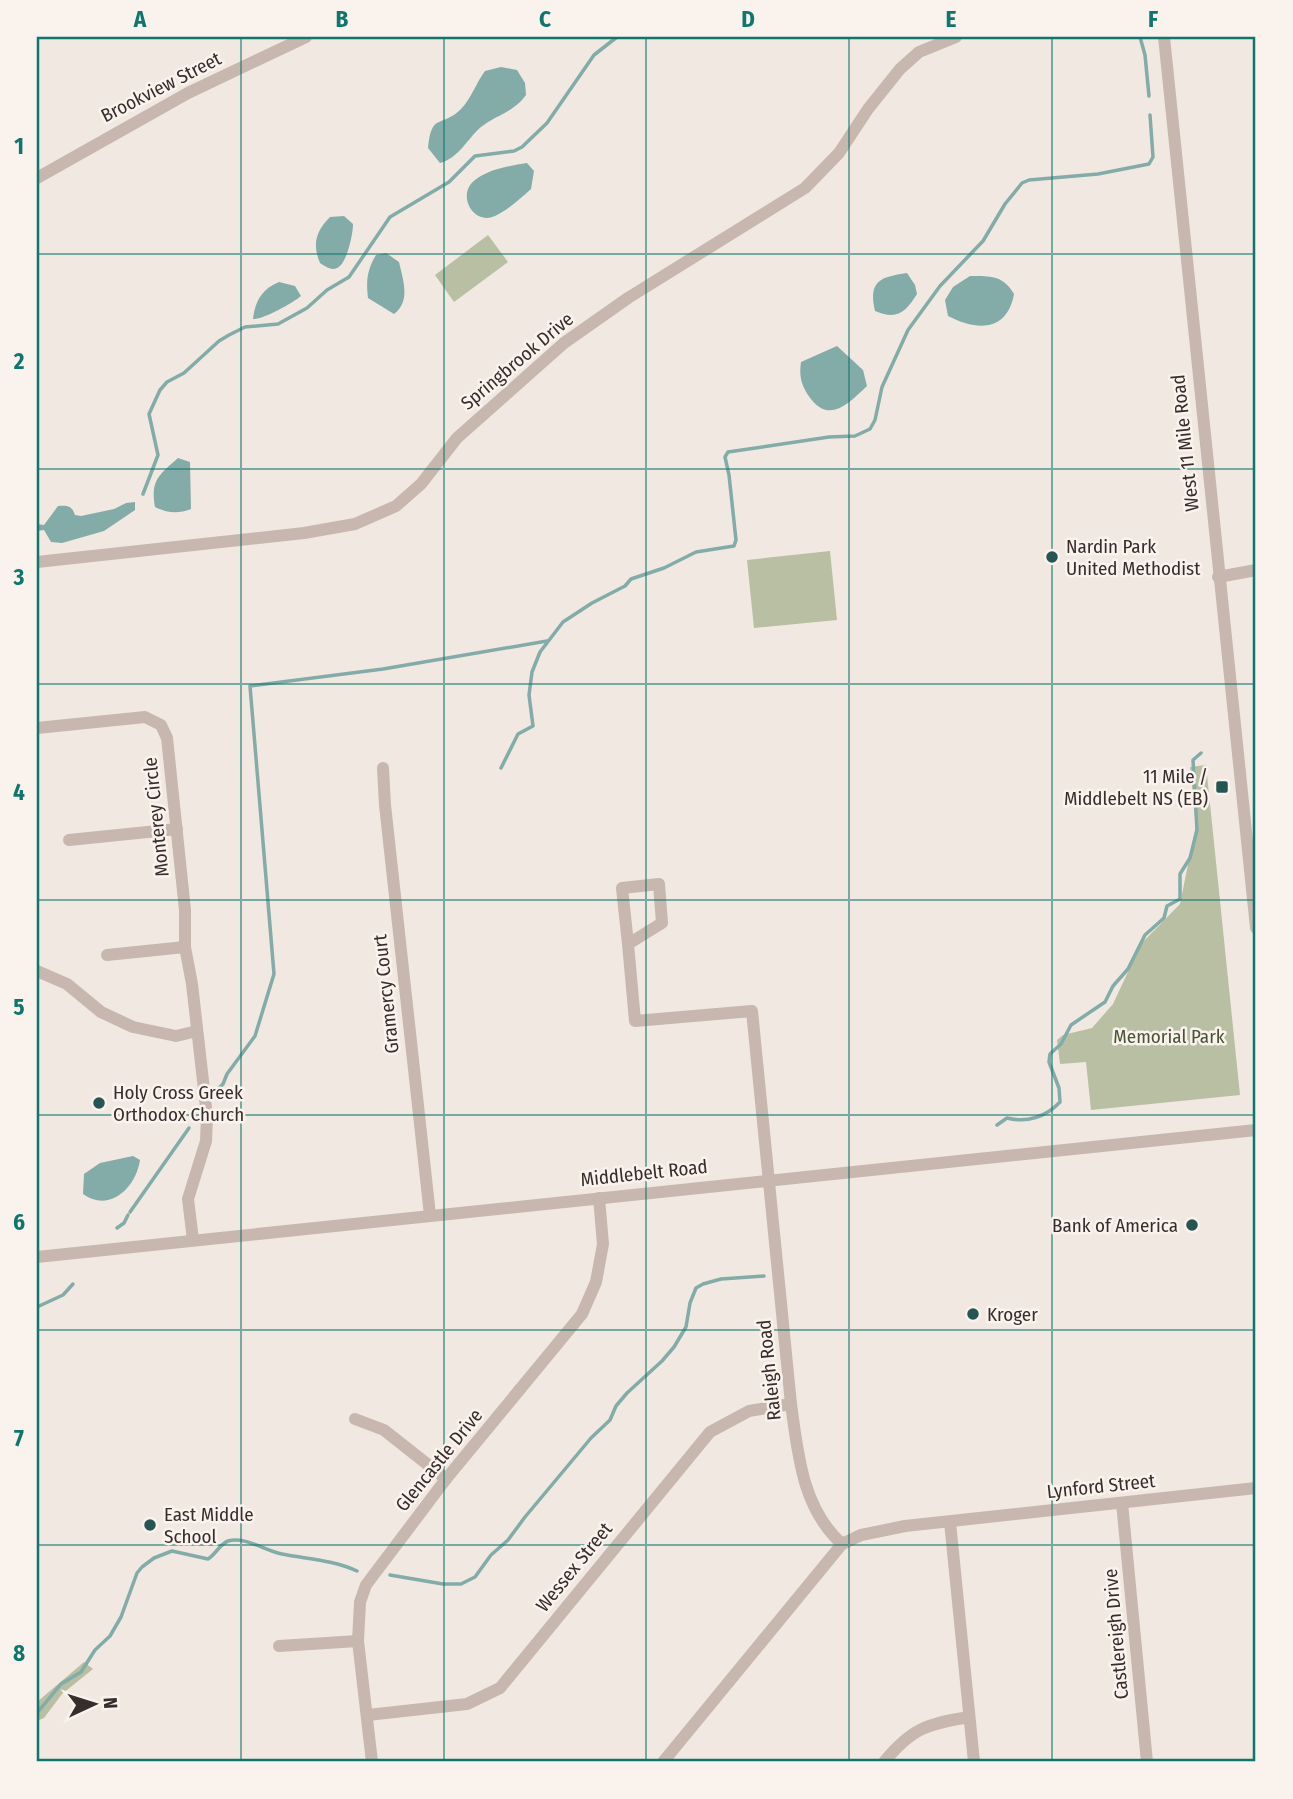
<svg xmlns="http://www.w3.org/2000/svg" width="1293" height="1799" viewBox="0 0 1293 1799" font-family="'Fira Sans Condensed',sans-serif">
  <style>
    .green { fill: #b8bfa3 }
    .water { fill: #83aba8 }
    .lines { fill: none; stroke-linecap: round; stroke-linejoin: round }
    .stream { stroke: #83aba8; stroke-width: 3.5 }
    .minor { stroke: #c8b7ae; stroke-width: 12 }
    .grid { fill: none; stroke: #0f766e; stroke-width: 2; stroke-opacity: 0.55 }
    .poi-dot { fill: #265553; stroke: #f9f2ed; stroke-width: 2.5 }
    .labels { text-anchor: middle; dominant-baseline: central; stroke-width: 5; stroke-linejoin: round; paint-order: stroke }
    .street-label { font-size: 19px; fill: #372e2c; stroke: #f9f2ed }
    .poi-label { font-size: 19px; fill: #372e2c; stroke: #f9f2ed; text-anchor: start }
    .park-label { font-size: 19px; fill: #4a5332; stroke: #f9f2ed }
    .neatline { fill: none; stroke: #0f766e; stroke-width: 2.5 }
    .grid-label { font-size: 23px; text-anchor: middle; font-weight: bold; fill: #0f766e }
  </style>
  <rect width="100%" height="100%" fill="#f1e8e1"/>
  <g class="green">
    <path d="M488 235 508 262 454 302 435 275Z"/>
    <path d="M830 551 837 620 754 628 747 560Z"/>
    <path d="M1206 765 1240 1095 1091 1110 1086 1062 1060 1064 1057 1040 1063 1035 1092 1028 1113 1004 1141 944 1180 904 1196 825 1190 767Z"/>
    <path d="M84 1662 93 1669 62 1694 44 1718 37 1721V1702Z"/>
  </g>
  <g class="water">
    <path d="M501 67 517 70 525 83 526 95C514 112 496 115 481 127 467 139 459 158 440 163L428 148C431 112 442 128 461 109 471 99 476 83 485 71Z"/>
    <path d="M527 163 534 171 531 189C521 198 508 210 495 216 473 226 456 194 475 180 489 169 509 166 527 163Z"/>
    <path d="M344 216 353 224C353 234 347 264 337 268 331 271 325 266 320 263 312 244 316 231 330 217Z"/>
    <path d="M386 253 399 262C403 280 411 301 394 314L368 298C366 281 367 270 376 255Z"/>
    <path d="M907 273 915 285 917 294C905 313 897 320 875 311 868 281 880 277 907 273Z"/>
    <path d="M970 276C990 276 1003 275 1014 294 1007 332 977 331 948 316L945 300 953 287Z"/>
    <path d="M279 282 295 286 301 296C293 303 262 320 253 319 255 301 262 289 279 282Z"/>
    <path d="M837 346 863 370 867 386C847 405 828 425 808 395 801 384 799 375 801 362Z"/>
    <path d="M178 458 190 462 191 509C178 514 167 513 155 507 150 480 160 474 178 458Z"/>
    <path d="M135 502V510L104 531 62 543 51 542 44 530 37 531V524L44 525 58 506C68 505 72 506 75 515L81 516 114 509 126 503Z"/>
    <path d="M133 1156 140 1160C136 1188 109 1213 83 1194L84 1174 100 1163Z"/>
  </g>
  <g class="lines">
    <g class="stream">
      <path d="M1140 37 1145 55 1149 96"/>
      <path d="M143 494 158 455 149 414 160 390 167 382 184 373 219 341 229 335 245 327 278 324 307 308 327 290 349 277 390 217 449 182 475 156 514 151 522 147 547 123 594 55 617 37"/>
      <path d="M501 768 518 734 533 726 529 695 532 672 540 652 563 622 592 603 625 586 631 579 664 568 696 552 734 546 736 540 729 475 725 457 728 452 829 437 855 436 870 429 875 420 882 387 908 330 940 286 983 241 1005 204 1022 183 1029 180 1098 174 1149 164 1153 157 1150 115"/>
      <path d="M216 1091 223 1084 227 1074 255 1036 274 974 250 686 383 669 547 641"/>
      <path d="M997 1125 1007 1118C1027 1123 1046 1117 1060 1102L1059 1088 1049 1062 1050 1054 1061 1044 1071 1025 1105 1002 1113 986 1128 969 1145 935 1164 918 1167 906 1180 899V874L1190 858 1197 830 1193 760 1201 753"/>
      <path d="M130 1212 189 1128"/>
      <path d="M117 1228 124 1223 128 1215"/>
      <path d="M37 1307 63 1295 73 1284"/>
      <path d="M390 1575 443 1584H461L475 1577 491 1555 508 1540 525 1517 591 1438 610 1420 616 1406 627 1393 662 1361 674 1347 686 1327 690 1303 696 1288 703 1284 721 1279 764 1276"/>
      <path d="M37 1713 61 1684 81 1672 95 1650 110 1636 121 1617 137 1573 142 1567 154 1558 172 1551 208 1559C215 1555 220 1544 228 1541 245 1536 266 1551 282 1554 307 1559 334 1560 357 1571"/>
    </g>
    <g class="minor">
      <path d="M1164 37 1256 928"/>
      <path d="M37 178 188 93 306 37"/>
      <path d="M37 562 304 533 355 524 396 506 421 484 457 438 564 343 628 298 805 188 839 153 868 109 900 69 919 52 956 37"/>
      <path d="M1218 577 1256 570"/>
      <path d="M37 728 145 717 161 725 167 738 185 910V947L192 984 207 1116 206 1141 188 1199 193 1240"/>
      <path d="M383 768 385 805 430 1215"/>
      <path d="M69 840 177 829"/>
      <path d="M628 944 622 888 659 884 662 923 628 944 635 1021 752 1011 791 1404C798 1454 802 1508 842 1544"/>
      <path d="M107 955 185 947"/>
      <path d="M37 971 67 984 101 1012 133 1027 176 1036 197 1031"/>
      <path d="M37 1257 1256 1130"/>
      <path d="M355 1419 384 1430 446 1479"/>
      <path d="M1122 1503 1147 1762"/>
      <path d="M950 1522 974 1762"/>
      <path d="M279 1646 358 1641"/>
      <path d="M368 1715 467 1704 500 1688 710 1432 749 1411 791 1404"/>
      <path d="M372 1762 358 1641 360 1602 366 1585 446 1479 582 1314 596 1282 603 1244 599 1198"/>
      <path d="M663 1762 842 1544 861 1535 905 1526 1256 1488"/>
      <path d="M884 1762C912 1728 927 1724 969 1717"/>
    </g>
  </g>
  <path class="grid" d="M241 37V1762M444 37V1762M646 37V1762M849 37V1762M1052 37V1762M37 254H1256M37 469H1256M37 684H1256M37 900H1256M37 1115H1256M37 1330H1256M37 1545H1256"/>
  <g class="poi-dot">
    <circle cx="1052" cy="557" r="7"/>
    <rect x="1215" y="780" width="14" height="14" rx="3.5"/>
    <circle cx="99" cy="1103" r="7"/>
    <circle cx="1192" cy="1225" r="7"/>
    <circle cx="973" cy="1314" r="7"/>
    <circle cx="150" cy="1525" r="7"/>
  </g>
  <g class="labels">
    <g class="street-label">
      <text transform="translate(161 87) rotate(-27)">Brookview Street</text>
      <text transform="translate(517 361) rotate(-40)">Springbrook Drive</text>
      <text transform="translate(1185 443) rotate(-96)">West 11 Mile Road</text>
      <text transform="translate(156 817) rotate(-96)">Monterey Circle</text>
      <text transform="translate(386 994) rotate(-96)">Gramercy Court</text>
      <text transform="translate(644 1173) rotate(-6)">Middlebelt Road</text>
      <text transform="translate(769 1370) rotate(-96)">Raleigh Road</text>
      <text transform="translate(439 1460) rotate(-51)">Glencastle Drive</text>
      <text transform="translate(1101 1486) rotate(-6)">Lynford Street</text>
      <text transform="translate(574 1567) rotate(-51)">Wessex Street</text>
      <text transform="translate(1116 1634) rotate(-95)">Castlereigh Drive</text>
    </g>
    <g class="poi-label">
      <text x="1066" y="546">Nardin Park<tspan x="1066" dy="22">United Methodist</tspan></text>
      <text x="1208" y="776" text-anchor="end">11 Mile /<tspan x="1208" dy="22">Middlebelt NS (EB)</tspan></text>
      <text x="113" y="1092">Holy Cross Greek<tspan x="113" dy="22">Orthodox Church</tspan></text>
      <text x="1178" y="1225" text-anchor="end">Bank of America</text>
      <text x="987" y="1314">Kroger</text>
      <text x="164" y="1514">East Middle<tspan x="164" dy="22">School</tspan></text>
    </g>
    <g class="park-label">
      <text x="1169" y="1036">Memorial Park</text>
    </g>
  </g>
  <rect width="1293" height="1799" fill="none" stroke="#f9f2ed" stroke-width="77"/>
  <g transform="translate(94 1704) rotate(86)" stroke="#f9f2ed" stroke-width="5" paint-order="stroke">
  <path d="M0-5L12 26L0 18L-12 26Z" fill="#372e2c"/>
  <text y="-10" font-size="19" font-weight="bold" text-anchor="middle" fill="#372e2c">N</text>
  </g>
  <rect x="38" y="38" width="1216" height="1722" class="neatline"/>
  <g class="grid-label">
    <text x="140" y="27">A</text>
    <text x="342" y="27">B</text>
    <text x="545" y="27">C</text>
    <text x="748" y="27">D</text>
    <text x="951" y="27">E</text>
    <text x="1153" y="27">F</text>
    <text x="19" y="154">1</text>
    <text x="19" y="369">2</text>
    <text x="19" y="585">3</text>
    <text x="19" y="800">4</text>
    <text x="19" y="1015">5</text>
    <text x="19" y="1230">6</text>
    <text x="19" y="1446">7</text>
    <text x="19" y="1661">8</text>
  </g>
</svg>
